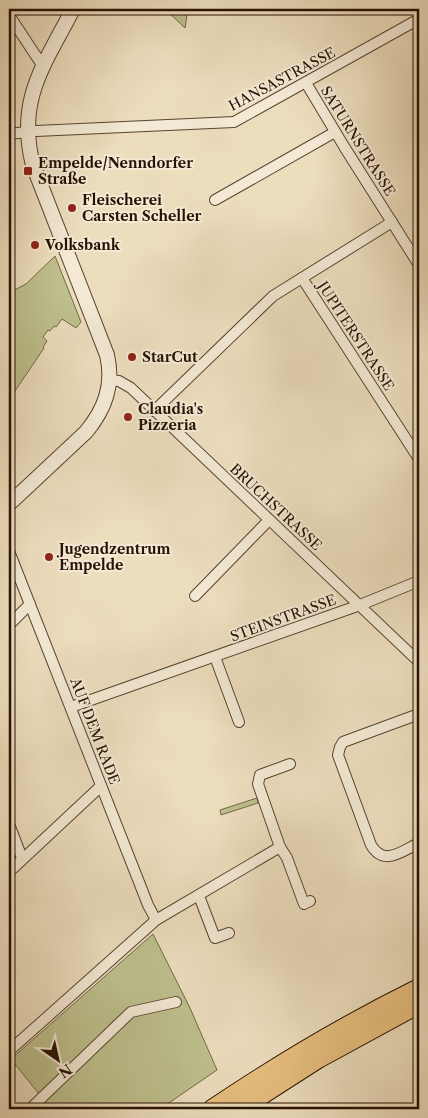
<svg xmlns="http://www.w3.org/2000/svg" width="428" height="1118" viewBox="0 0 428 1118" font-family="'Libre Caslon Text',serif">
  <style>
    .green { fill: #bdbf8d; stroke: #726848 }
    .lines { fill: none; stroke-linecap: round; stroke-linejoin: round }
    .minor-casing { stroke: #584431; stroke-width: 12 }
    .tertiary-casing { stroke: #584431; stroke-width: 16 }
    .trunk-casing { stroke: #271102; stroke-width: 20 }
    .minor { stroke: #f3e9d4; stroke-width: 10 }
    .tertiary { stroke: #f3e9d4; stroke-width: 14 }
    .trunk { stroke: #e6be7e; stroke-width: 18 }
    .poi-dot { fill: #8f2418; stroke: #f3e9d4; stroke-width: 2 }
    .labels { text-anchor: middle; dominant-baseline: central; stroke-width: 4; stroke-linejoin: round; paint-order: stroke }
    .street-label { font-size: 14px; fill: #271102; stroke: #f3e9d4 }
    .poi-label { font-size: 14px; font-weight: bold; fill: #271102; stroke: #f3e9d4; text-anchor: start }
  </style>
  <rect width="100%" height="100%" fill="#ecddbd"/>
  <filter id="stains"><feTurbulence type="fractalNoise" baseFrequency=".004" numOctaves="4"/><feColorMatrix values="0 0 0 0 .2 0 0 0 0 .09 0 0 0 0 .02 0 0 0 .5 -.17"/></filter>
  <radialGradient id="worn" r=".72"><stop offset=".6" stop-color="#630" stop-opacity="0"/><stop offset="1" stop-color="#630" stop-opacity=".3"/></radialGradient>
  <g class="green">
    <path d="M165 9H188L185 28Z"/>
    <path d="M55 256 81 322 76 328 62 319 56 327 54 326 50 331 48 330 43 337 47 341 43 347 44 348 9 400V293L26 284Z"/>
    <path d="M257 798 258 803 221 815 220 810Z"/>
    <path d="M153 934 190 1008 217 1070 160 1109H51L11 1059Z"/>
  </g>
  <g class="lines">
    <g class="minor-casing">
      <g id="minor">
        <path d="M9 15 42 65"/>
        <path d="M306 83 345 148 419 265"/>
        <path d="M9 134 36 131 234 122 419 19"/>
        <path d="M215 200 335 132"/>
        <path d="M302 278 419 459"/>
        <path d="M110 380 119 381 131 388 419 662"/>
        <path d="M154 411 273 296 392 222"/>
        <path d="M9 551 148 905 156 920"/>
        <path d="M195 596 269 520"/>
        <path d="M9 625 30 604"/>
        <path d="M215 657 239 722"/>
        <path d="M71 707 360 605 419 581"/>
        <path d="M419 714 343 742 340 747 338 755 371 845C384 867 402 851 419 843"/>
        <path d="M9 824 22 858"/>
        <path d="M280 847 287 858 304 904 310 901"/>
        <path d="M9 872 101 786"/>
        <path d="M199 896 215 938 229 933"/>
        <path d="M9 1051 156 920 280 847 258 784 260 775 290 764"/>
        <path d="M9 1108 10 1109"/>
        <path d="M30 1109 131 1012 176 1002"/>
      </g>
    </g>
    <g class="tertiary-casing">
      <path id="tertiary" d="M9 504 86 432C105 409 114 385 107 355L33 165C16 99 45 64 73 9"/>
    </g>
    <g class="trunk-casing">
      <g id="trunk">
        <path d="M212 1109C279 1064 348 1023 419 988"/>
        <path d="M240 1109 318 1059 419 1004"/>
      </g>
    </g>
    <use href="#minor" class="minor"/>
    <use href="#tertiary" class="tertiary"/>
    <use href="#trunk" class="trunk"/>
  </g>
  <g class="poi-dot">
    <rect x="23" y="166" width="10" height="10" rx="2.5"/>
    <circle cx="72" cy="208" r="5"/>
    <circle cx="35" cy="245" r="5"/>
    <circle cx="132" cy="357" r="5"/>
    <circle cx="128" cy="417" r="5"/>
    <circle cx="49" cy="557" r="5"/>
  </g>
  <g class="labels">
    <g class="street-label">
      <text transform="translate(282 79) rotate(-28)">HANSASTRASSE</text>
      <text transform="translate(358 141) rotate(58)">SATURNSTRASSE</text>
      <text transform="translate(356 336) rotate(57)">JUPITERSTRASSE</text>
      <text transform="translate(276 507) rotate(43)">BRUCHSTRASSE</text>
      <text transform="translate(283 618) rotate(-20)">STEINSTRASSE</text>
      <text transform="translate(95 731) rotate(69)">AUF DEM RADE</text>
    </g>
    <g class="poi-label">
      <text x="38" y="163">Empelde/Nenndorfer<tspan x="38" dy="16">Straße</tspan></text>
      <text x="82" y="200">Fleischerei<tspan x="82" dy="16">Carsten Scheller</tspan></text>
      <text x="45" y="245">Volksbank</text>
      <text x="142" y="357">StarCut</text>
      <text x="138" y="409">Claudia's<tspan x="138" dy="16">Pizzeria</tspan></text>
      <text x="59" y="549">Jugendzentrum<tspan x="59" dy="16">Empelde</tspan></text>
    </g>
  </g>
  <rect width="428" height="1118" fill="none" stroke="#ecddbd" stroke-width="30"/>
  <rect x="10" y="10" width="408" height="1098" fill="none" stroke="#271102" stroke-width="2.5"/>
  <rect x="15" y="15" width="398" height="1088" fill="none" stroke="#271102"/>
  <g transform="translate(58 1060) rotate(146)" stroke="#f3e9d4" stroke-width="4" paint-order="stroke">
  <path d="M0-4L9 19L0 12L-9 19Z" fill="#271102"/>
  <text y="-8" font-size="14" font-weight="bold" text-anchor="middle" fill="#271102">N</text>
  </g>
  <rect width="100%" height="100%" filter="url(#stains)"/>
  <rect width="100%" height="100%" fill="url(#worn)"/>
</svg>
